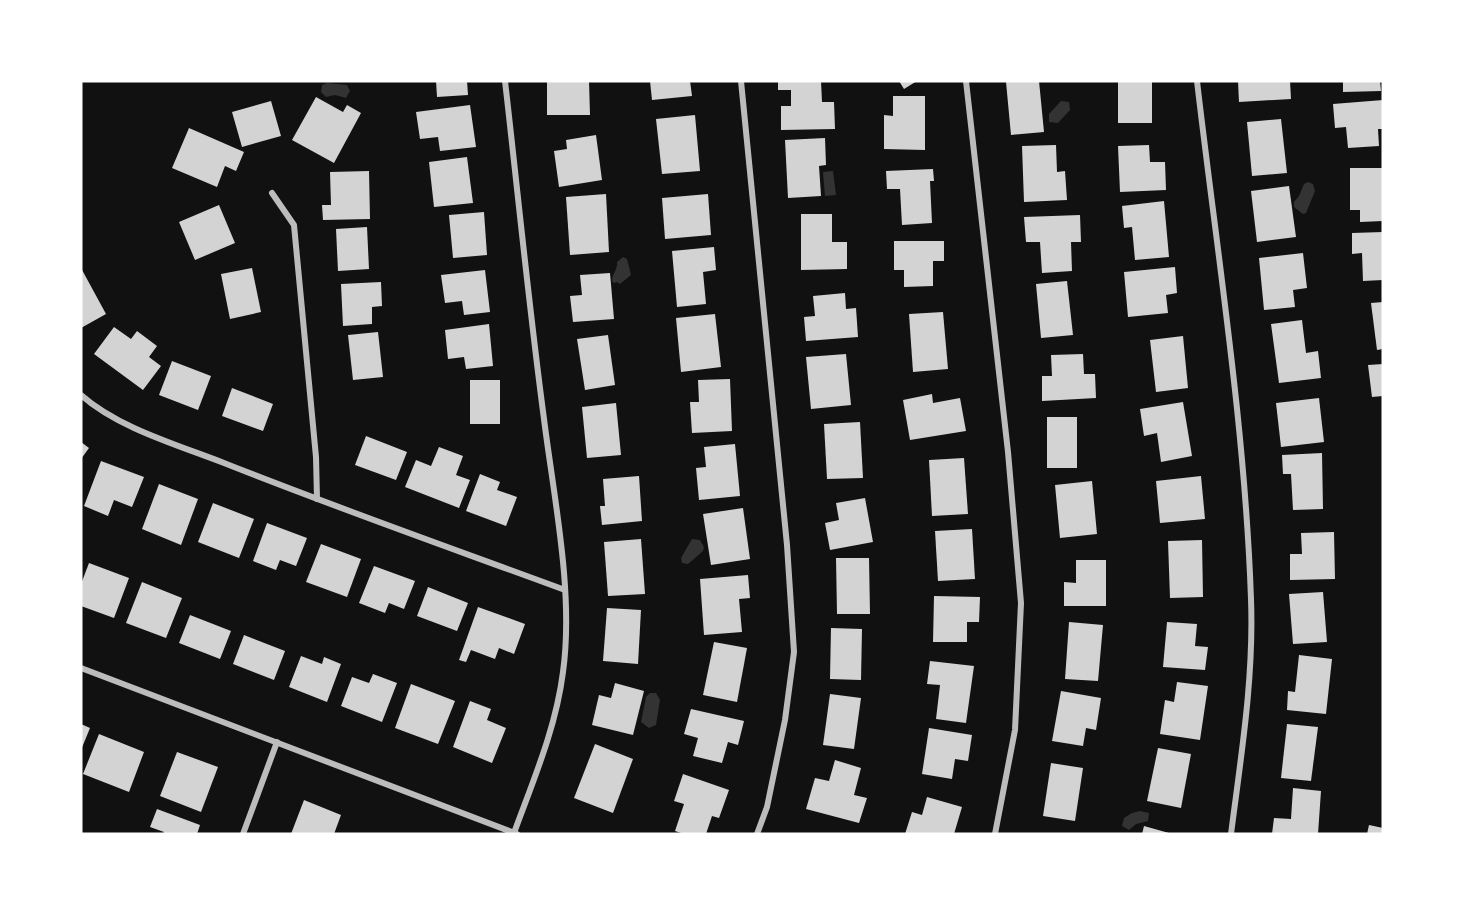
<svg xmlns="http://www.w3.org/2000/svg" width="1464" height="915" viewBox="0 0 1464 915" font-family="'Noto Serif',serif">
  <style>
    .water { fill: #333 }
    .building { fill: #d3d3d3 }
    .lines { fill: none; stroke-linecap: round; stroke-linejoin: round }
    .minor { stroke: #bcbcbc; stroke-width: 6 }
  </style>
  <rect width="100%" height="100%" fill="#111"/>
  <g class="water">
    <path d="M327 83 347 85 350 91 346 98 335 95 326 97 321 92 322 85Z"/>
    <path d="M1061 101 1069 102 1070 110 1058 123 1049 122V114Z"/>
    <path d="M833 171 836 195 825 196 823 172Z"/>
    <path d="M1308 182 1313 184 1315 191 1306 213 1303 214 1294 207V202L1299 196 1304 184Z"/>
    <path d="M623 257 627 259 631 275 620 284 617 282 614 283 612 281C612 274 618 269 617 262Z"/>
    <path d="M692 539 700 540 704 547 703 551 688 564 682 563 681 558Z"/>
    <path d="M650 693H656L660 700 656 725 649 728 641 722 646 697Z"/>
    <path d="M1140 811 1149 813 1148 821 1136 824 1129 830 1122 826 1124 818 1132 813Z"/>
  </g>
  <g class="building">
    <path d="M436 81H467L468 95 437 97Z"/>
    <path d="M547 81H589L590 115H547Z"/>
    <path d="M650 81H690L692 96 652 100Z"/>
    <path d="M778 81H821L822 102H834L835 129 781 130V106H791V90H778Z"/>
    <path d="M899 81H917L904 89Z"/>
    <path d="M1019 81H1039L1044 132 1011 135 1006 82Z"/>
    <rect x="1118" y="81" width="34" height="42"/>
    <path d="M1238 81H1290L1291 99 1239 102Z"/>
    <path d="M1343 81H1380L1381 91 1343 92Z"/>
    <path d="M893 96H925V150L884 149V115L893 116Z"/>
    <path d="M316 97 343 112 347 105 361 113 334 163 292 140Z"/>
    <path d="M1383 100V129H1378L1379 146 1348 148 1346 127 1335 128 1333 104Z"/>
    <path d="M271 101 281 136 242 147 232 112Z"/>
    <path d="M470 105 476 147 440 151 438 137 420 139 416 112Z"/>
    <path d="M695 115 700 171 662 174 656 119Z"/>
    <path d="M1281 119 1287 173 1252 176 1247 122Z"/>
    <path d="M189 128 244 152 236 171 225 166 217 187 172 168Z"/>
    <path d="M596 135 602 180 559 187 554 151 567 149 566 140Z"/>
    <path d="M825 138 826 165 819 166 821 196 788 198 785 140Z"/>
    <path d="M1056 145 1057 172 1065 171 1067 200 1024 202 1022 146Z"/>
    <path d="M1149 145 1150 162H1165L1166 190 1120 192 1118 146Z"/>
    <path d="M467 157 473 203 434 207 429 162Z"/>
    <path d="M1350 168H1383V221L1360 222V210H1350Z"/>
    <path d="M933 169 934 181H930L932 223 902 225 900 189H887L886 171Z"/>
    <path d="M369 171 370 219 323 220 322 205H331L330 172Z"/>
    <path d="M1289 186 1296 237 1257 242 1251 191Z"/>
    <path d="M606 194 609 252 570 255 566 197Z"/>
    <path d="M708 194 711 235 665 239 662 198Z"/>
    <path d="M1164 201 1169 257 1135 260 1132 227 1124 228 1122 206Z"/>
    <path d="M219 205 235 243 195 260 179 222Z"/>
    <path d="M484 212 487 255 453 258 449 215Z"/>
    <path d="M801 214H832V242H847V269L801 270Z"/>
    <path d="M1080 215 1081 242H1071L1072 271 1042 273 1040 242H1026L1024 217Z"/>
    <path d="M367 227 369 269 338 271 336 229Z"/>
    <path d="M1383 232V280L1363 281 1362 253 1352 254V233Z"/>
    <path d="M894 241H944V261H933V286L904 287V270H894Z"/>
    <path d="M714 247 716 270 703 272 706 304 677 307 672 251Z"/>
    <path d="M1303 253 1307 288 1293 290 1295 307 1264 310 1259 258Z"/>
    <path d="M1175 267 1177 293 1166 295 1168 313 1128 317 1124 272Z"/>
    <path d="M81 268 106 314 81 328Z"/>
    <path d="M252 268 261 312 230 319 221 274Z"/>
    <path d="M485 270 490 312 464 315 462 301 445 303 441 275Z"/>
    <path d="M610 273 614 319 573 322 570 296 582 295 580 275Z"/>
    <path d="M1067 281 1073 335 1041 338 1036 284Z"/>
    <path d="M381 282 382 306 372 307V324L343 326 341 284Z"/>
    <path d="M845 293 846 309 856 308 858 337 806 341 804 317 815 316 813 296Z"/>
    <path d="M1383 302V349L1377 350 1371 303Z"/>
    <path d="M943 312 948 369 913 372 909 314Z"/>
    <path d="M715 314 721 367 681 372 676 318Z"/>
    <path d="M1302 320 1306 353 1318 351 1321 378 1279 383 1271 324Z"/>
    <path d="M489 324 493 366 466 369 464 357 448 359 445 330Z"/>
    <path d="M114 327 131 339 137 331 157 346 149 357 161 366 143 390 94 354Z"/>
    <path d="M378 332 383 377 353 380 348 335Z"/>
    <path d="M608 335 615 385 585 390 577 339Z"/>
    <path d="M1183 336 1188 388 1156 392 1150 340Z"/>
    <path d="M846 354 851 405 811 409 806 357Z"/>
    <path d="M1083 354 1084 374H1095L1096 398 1042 401V376H1052L1051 355Z"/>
    <path d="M172 361 211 376 198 410 159 395Z"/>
    <path d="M1383 364V396L1372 397 1368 365Z"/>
    <path d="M730 379 732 431 692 433 690 402H699L698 380Z"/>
    <rect x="470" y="380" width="30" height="44"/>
    <path d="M232 388 273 404 263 431 222 416Z"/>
    <path d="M932 394 933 403 960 398 966 431 910 440 903 400Z"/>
    <path d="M1319 398 1324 442 1281 447 1276 403Z"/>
    <path d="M1183 402 1192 456 1161 462 1157 433 1144 436 1140 409Z"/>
    <path d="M616 403 621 455 587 458 582 407Z"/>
    <rect x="1047" y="417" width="30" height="51"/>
    <path d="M860 422 863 478 827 479 824 424Z"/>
    <path d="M366 436 407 452 396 480 355 465Z"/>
    <path d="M81 442 89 448 81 459Z"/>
    <path d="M735 444 740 496 699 500 696 468 706 467 704 447Z"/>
    <path d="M439 447 463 456 456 475 470 480 459 508 405 487 416 460 431 466Z"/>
    <path d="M1322 453 1323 509 1293 510 1291 474H1283L1282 455Z"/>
    <path d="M964 458 968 514 932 516 929 460Z"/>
    <path d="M101 461 144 477 132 507 114 500 108 516 84 506Z"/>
    <path d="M480 474 500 482 497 490 517 497 506 526 466 511Z"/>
    <path d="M639 476 642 521 602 525 600 506H605L603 479Z"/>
    <path d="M1201 476 1205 519 1160 523 1156 481Z"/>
    <path d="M1092 481 1097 534 1060 538 1055 485Z"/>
    <path d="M159 484 198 499 181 545 142 529Z"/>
    <path d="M865 498 873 542 830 550 825 523 839 520 836 503Z"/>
    <path d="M213 503 254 519 239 558 198 542Z"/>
    <path d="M743 508 750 559 711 565 703 514Z"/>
    <path d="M267 523 307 538 296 566 280 560 276 570 253 561Z"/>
    <path d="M972 529 975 579 938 581 935 531Z"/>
    <path d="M1334 532 1335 579 1290 580V554H1302L1301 533Z"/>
    <path d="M641 539 645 594 608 596 604 542Z"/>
    <path d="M1202 540 1203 597 1170 598 1168 541Z"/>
    <path d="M321 544 361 559 347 597 306 582Z"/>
    <path d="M836 558H869L870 614H837Z"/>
    <path d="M1076 560H1106V606H1064V582L1076 583Z"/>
    <path d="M89 563 129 578 114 618 81 606V584Z"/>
    <path d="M374 566 415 581 404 609 389 603 385 613 359 603Z"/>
    <path d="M748 575 750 598 739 599 742 632 704 635 700 579Z"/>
    <path d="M142 582 182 598 166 638 126 623Z"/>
    <path d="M428 587 468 603 457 631 417 616Z"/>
    <path d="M1323 592 1327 642 1293 644 1289 594Z"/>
    <path d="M934 596 980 597 979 622H967V642H933Z"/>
    <path d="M478 607 525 624 514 654 499 648 495 659 471 650 466 662 459 660Z"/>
    <path d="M607 608 641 610 638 664 603 661Z"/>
    <path d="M190 615 231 631 220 659 179 643Z"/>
    <path d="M1069 622 1103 625 1098 681 1065 679Z"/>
    <path d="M1167 622 1197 624 1195 646 1208 647 1205 670 1163 667Z"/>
    <path d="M831 628 862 629 861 680 830 679Z"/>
    <path d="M244 635 285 651 274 680 233 664Z"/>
    <path d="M714 642 747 648 737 702 703 695Z"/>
    <path d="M1299 655 1332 659 1326 714 1287 710 1288 691 1295 692Z"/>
    <path d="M301 656 322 664 324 657 341 664 327 702 289 687Z"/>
    <path d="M930 661 974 666 966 723 936 719 940 685 927 684Z"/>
    <path d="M373 674 397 683 382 722 341 706 352 677 369 683Z"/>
    <path d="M1177 682 1208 686 1200 740 1160 734 1165 700 1174 702Z"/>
    <path d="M615 683 644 691 633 735 592 725 599 695 611 698Z"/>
    <path d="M411 684 455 701 438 744 395 728Z"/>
    <path d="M1061 691 1101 698 1096 730 1086 728 1083 746 1052 741Z"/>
    <path d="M830 694 861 698 854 749 823 745Z"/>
    <path d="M470 701 491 709 487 720 506 728 492 763 453 747Z"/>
    <path d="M691 709 744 721 738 745 728 742 722 763 693 756 698 738 684 734Z"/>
    <path d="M81 724 90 728 81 750Z"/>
    <path d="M1287 724 1318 727 1311 781 1281 778Z"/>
    <path d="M929 728 972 735 968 761 955 759 952 779 922 774Z"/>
    <path d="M99 734 144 752 129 792 83 774Z"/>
    <path d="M595 744 633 759 613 813 574 798Z"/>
    <path d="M1158 748 1191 754 1181 808 1147 801Z"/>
    <path d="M177 752 218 767 201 812 160 796Z"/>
    <path d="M835 760 861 768 854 795 867 798 859 823 806 809 815 778 829 781Z"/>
    <path d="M1051 763 1083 768 1075 821 1043 816Z"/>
    <path d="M683 774 729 790 719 818 712 816 706 834H684L675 831 684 804 674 801Z"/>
    <path d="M1293 788 1321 791 1318 834H1272L1274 818 1291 819Z"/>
    <path d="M927 797 962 807 954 834H905L912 812 922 815Z"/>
    <path d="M304 800 341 815 334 834H291Z"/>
    <path d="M157 809 200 825 197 834H163L164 832 150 827Z"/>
    <path d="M1369 825 1383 828V834H1367Z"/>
    <path d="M1144 826 1169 833V834H1142Z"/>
  </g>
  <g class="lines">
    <g class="minor">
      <path d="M505 81C518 194 529 307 544 419 554 499 574 593 563 672 556 728 533 781 514 833"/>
      <path d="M741 81 787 545 794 652 785 720 767 807 757 834"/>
      <path d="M966 81 1008 452 1021 603 1015 730 995 834"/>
      <path d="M1197 81C1217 253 1245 426 1251 599 1254 678 1241 756 1231 834"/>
      <path d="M272 193 294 225 316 457 317 499"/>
      <path d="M81 395C118 428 178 445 224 463 337 508 451 548 565 590"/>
      <path d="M81 668 517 834"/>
      <path d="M243 834 277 742"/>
    </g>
  </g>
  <rect width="1464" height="915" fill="none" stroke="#ffffff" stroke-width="165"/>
</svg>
